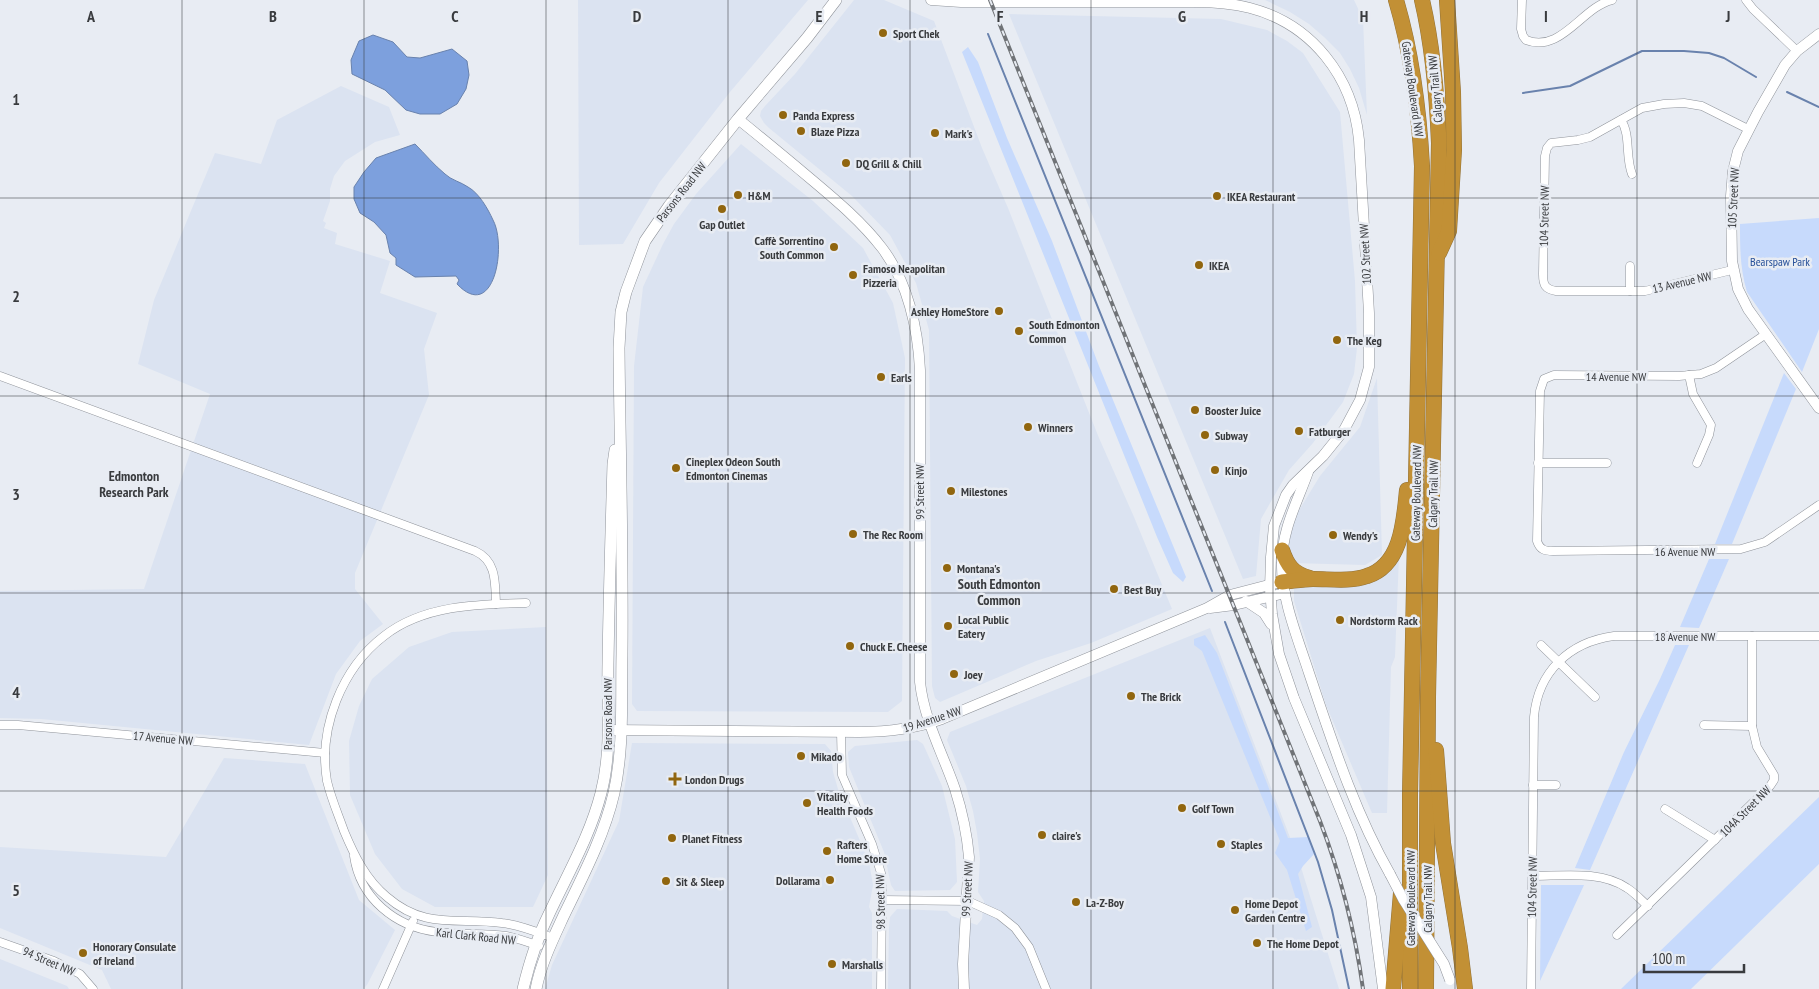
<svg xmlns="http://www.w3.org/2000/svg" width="1819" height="989" viewBox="0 0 1819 989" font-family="'PT Sans Narrow',sans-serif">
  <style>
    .built { fill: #dbe3f1 }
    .green { fill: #c7dafc }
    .water { fill: #7da0dd; stroke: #6982ad }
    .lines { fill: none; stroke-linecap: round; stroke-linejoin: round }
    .stream { stroke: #6982ad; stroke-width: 2 }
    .minor-casing { stroke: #8f939a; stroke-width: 9 }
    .tertiary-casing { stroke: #8f939a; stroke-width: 11 }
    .secondary-casing { stroke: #8f939a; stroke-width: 12 }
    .motorway-casing { stroke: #927238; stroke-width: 16 }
    .minor { stroke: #fff; stroke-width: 8 }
    .tertiary { stroke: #fff; stroke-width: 10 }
    .secondary { stroke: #fff; stroke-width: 11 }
    .motorway { stroke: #c29035; stroke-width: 15 }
    .rail-casing { stroke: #707377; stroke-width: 4 }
    .rail { stroke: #e8ecf3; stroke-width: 2; stroke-dasharray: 5.5; stroke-linecap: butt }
    .tertiary-bridge-casing { stroke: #8f939a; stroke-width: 11; stroke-linecap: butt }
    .tertiary-bridge { stroke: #fff; stroke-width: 10 }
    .grid { fill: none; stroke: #393b3e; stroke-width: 1; stroke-opacity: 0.55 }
    .poi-dot { fill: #91660f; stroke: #e8ecf3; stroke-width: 2 }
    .labels { text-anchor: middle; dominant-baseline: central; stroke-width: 5; stroke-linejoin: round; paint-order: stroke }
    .poi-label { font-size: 12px; font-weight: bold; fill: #393b3e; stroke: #e8ecf3; text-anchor: start }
    .street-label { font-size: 12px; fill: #393b3e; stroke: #e8ecf3 }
    .park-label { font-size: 12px; fill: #275099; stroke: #e8ecf3 }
    .neighbourhood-label { font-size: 14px; font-weight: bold; fill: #393b3e; stroke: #e8ecf3 }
    .grid-label { font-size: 16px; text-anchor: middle; font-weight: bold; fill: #393b3e; stroke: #e8ecf3; stroke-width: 5; stroke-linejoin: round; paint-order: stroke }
  </style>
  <rect width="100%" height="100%" fill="#e8ecf3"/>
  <g class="built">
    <path d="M578 0H808L730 92 659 183 623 244 579 245Z"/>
    <path d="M854 0H884L934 21 982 148 1008 208 1099 438 1134 517 1172 609 1091 643 1036 661 940 702 935 698 932 686 929 330 916 283 890 235 852 196 769 128 764 123 760 116 761 111 765 106 795 74Z"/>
    <path d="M1265 0H1354L1363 19 1367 115 1359 88 1350 69 1340 53 1324 37 1309 24 1290 12Z"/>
    <path d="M1009 14 1221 19 1267 30 1287 41 1303 53 1340 112 1355 281 1357 348 1354 374 1343 402 1313 443 1289 470 1261 519 1256 576 1243 579Z"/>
    <path d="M341 86 389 107 400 135 375 142 345 161 334 176 330 189V201L323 221 326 223 324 228 337 233 335 244 390 261 380 293 437 313 424 349 429 395 355 573V589L383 624 360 641 336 674 309 745 41 719 0 718V591L144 589 210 394 138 364 154 300 215 153 261 164 277 120Z"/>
    <path d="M741 144 813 201 863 248 893 303 905 358 902 701 888 712 637 711 632 704 634 366 643 287 663 244 674 224 696 194Z"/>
    <path d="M1377 378 1382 555 1365 565 1291 563 1287 542 1295 517 1320 476 1360 427Z"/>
    <path d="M1399 556 1395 657 1391 667 1387 813H1372L1326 705 1294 601V586L1359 584Z"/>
    <path d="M546 627 548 875 533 907H435L402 889 375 854 350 795 349 741 359 706 372 679 409 647 452 632Z"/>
    <path d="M1210 628 1299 861 1339 989H888L889 928 890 917 897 909 947 911 952 916 977 925 982 919 984 901 978 892 980 859 977 833 973 811 966 786 947 740 950 732Z"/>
    <path d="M917 740 923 744 942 786 955 839 957 882 950 890 895 891 891 885 884 852 849 767 848 752 855 746Z"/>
    <path d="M632 743 825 744 831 751 833 772 838 789 869 862 873 885 869 907 872 913V989H545L552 965 619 821Z"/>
    <path d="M224 758 305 764 359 900 395 930 367 985 363 989H111L102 970 0 928V847L166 857Z"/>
    <path d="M0 959 67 986 69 989H0Z"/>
  </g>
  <g class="green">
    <path d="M968 47 978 62 1007 138 1052 241 1099 366 1186 577 1183 582 1173 573 1157 537 962 52Z"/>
    <path d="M1819 218V329L1802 372 1747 292C1740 269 1740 248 1740 224Z"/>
    <path d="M1784 373 1796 389 1732 544H1715Z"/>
    <path d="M1709 559H1729L1699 628 1680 627Z"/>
    <path d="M1205 635 1217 653 1288 838 1309 837 1314 854 1303 866 1298 874 1312 927 1306 931 1287 870 1275 853 1280 841 1202 651 1194 645V639Z"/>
    <path d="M1675 645H1689L1590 870 1575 868 1624 752 1660 679Z"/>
    <path d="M1819 797V864L1691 989H1621Z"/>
    <path d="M1541 885H1584L1540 981Z"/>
  </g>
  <g class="water">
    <path d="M373 35 393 42 407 57 420 58 452 49 467 61 469 75 466 89 457 104 440 114H420L406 110 385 90 352 74 351 60 359 41Z"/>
    <path d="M415 144C425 154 434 165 445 174 451 180 461 182 468 187 479 193 488 209 493 220 507 246 494 323 457 284L459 280 456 276 415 277 396 265V258L390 253 386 235 374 222 360 213 354 199V187L364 172 376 158Z"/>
  </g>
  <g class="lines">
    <g class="stream">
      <path d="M988 34 1212 591"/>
      <path d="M1787 92 1819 107"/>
      <path d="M1523 93 1570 86 1642 51H1684L1709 53 1724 58 1756 77"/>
      <path d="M1225 622 1318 862 1332 910 1349 989"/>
    </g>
    <g class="minor-casing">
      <g id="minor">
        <path d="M1522 0 1521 29 1523 36 1526 40C1561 54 1582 7 1612 0"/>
        <path d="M1746 0 1753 9 1797 51"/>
        <path d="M1621 120C1631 135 1625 156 1632 174"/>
        <path d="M1630 266V291"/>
        <path d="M1732 270 1645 291H1556C1545 289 1543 285 1543 274L1545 156 1547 148 1551 143 1578 140 1590 137 1642 108 1664 104 1684 103 1702 106 1748 129"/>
        <path d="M1766 334 1716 368 1701 374 1679 376 1554 375 1544 379 1540 391 1537 541C1540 550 1545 551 1553 551L1741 549 1765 542 1819 505"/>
        <path d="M1689 375 1693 394 1711 425 1709 435 1697 463"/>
        <path d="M0 376 475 551C497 561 495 583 496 604"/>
        <path d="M1538 463H1607"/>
        <path d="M526 603C478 604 423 605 384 636 342 668 318 728 327 781 331 798 338 814 344 831 354 855 366 880 387 897 425 930 458 917 502 923 520 925 537 932 553 938"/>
        <path d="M1541 645 1595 697"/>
        <path d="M0 725H18L325 753"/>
        <path d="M1704 725 1752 726"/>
        <path d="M841 732 842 775 872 844 881 873 882 890 881 989"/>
        <path d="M1533 785H1556"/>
        <path d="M1665 809 1715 840"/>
        <path d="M354 856C360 898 395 927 437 932 460 935 483 933 506 936 517 938 528 942 539 946"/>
        <path d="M1532 876C1562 876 1601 870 1627 888 1635 893 1641 900 1648 906"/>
        <path d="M882 900 968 901 999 915 1015 928 1029 947 1046 989"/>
        <path d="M1617 935 1770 786 1774 780V775L1757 747 1752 726V636"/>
        <path d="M0 942 54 961 80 974 93 989"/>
        <path d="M383 989 413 921"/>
        <path d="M1531 989 1534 717C1538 672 1569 642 1614 636H1819"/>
      </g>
    </g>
    <g class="tertiary-casing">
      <g id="tertiary">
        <path d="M931 0 961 2H1193C1212 2 1231 3 1250 8 1312 24 1353 77 1359 140L1369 313V367L1360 400 1344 430 1323 456 1293 485 1286 495 1274 526 1271 557 1270 589 1272 614 1279 654 1294 698 1351 835 1371 897 1383 989"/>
        <path d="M1819 34 1797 51 1785 65 1758 112 1738 151 1733 171 1731 196 1732 261 1738 289 1748 309 1819 408"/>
        <path d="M738 119C763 139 787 159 812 180 837 201 862 222 882 248 908 282 918 329 920 370V682C924 720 943 754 955 789 962 811 967 834 969 857L963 964 964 989"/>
        <path d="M1308 472C1297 503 1282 529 1282 563 1281 598 1298 639 1309 673 1332 741 1354 811 1390 874"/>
        <path d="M1246 601 1264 613 1271 624"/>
        <path d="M1210 608 1234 605 1285 593"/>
        <path d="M608 730 859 732C888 732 914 729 942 719L1207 608 1230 595 1277 583"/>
      </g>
    </g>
    <g class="secondary-casing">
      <g id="secondary">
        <path d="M523 989C529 964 537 938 549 914 568 873 590 836 601 793 612 751 607 707 608 664 609 597 611 530 613 464L615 450"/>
        <path d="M536 989C541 963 553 939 564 915 583 876 604 836 614 793 624 748 621 700 622 654 623 552 620 450 619 348L621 312 626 292 645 241 669 206 738 119 807 38 836 0"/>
      </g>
    </g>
    <g class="motorway-casing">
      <g id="motorway">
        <path d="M1396 0C1412 54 1419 110 1422 166L1410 795V989"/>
        <path d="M1422 0C1433 47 1437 95 1439 143L1428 697 1426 989"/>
        <path d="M1439 253 1449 231 1454 150 1453 92 1447 0"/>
        <path d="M1282 550C1287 565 1293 574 1310 578"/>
        <path d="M1282 582C1293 581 1303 579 1313 579 1331 579 1350 582 1367 576 1402 565 1404 520 1407 490"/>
        <path d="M1436 750 1443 843 1460 948 1465 989"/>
        <path d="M1393 989 1401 893"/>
      </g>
    </g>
    <use href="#minor" class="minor"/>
    <use href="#tertiary" class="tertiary"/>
    <use href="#secondary" class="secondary"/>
    <use href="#motorway" class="motorway"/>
    <g class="rail-casing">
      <path id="rail" d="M990 0 1320 821C1341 876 1355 931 1363 989"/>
    </g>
    <use href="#rail" class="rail"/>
    <g class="tertiary-bridge-casing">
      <path id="tertiary-bridge" d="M1390 874 1403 899 1444 964 1450 980"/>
    </g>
    <use href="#tertiary-bridge" class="tertiary-bridge"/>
  </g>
  <path class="grid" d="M182 0V989M364 0V989M546 0V989M728 0V989M910 0V989M1091 0V989M1273 0V989M1455 0V989M1637 0V989M0 198H1819M0 396H1819M0 593H1819M0 791H1819"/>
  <g class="poi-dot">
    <circle cx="883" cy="33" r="5"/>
    <circle cx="783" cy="115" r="5"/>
    <circle cx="801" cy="131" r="5"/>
    <circle cx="935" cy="133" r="5"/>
    <circle cx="846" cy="163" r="5"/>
    <circle cx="738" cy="195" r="5"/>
    <circle cx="1217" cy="196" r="5"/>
    <circle cx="722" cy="209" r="5"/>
    <circle cx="834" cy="247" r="5"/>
    <circle cx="1199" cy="265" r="5"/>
    <circle cx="853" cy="275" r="5"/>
    <circle cx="999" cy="311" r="5"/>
    <circle cx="1019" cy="331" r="5"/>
    <circle cx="1337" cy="340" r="5"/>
    <circle cx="881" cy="377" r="5"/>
    <circle cx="1195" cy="410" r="5"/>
    <circle cx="1028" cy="427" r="5"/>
    <circle cx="1299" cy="431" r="5"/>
    <circle cx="1205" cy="435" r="5"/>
    <circle cx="676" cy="468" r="5"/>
    <circle cx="1215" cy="470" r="5"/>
    <circle cx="951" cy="491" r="5"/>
    <circle cx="853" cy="534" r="5"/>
    <circle cx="1333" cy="535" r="5"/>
    <circle cx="947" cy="568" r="5"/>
    <circle cx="1114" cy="589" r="5"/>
    <circle cx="1340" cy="620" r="5"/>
    <circle cx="948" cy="626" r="5"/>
    <circle cx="850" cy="646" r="5"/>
    <circle cx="954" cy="674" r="5"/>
    <circle cx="1131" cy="696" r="5"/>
    <circle cx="801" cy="756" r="5"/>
    <path d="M672.5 771.5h5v5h5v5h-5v5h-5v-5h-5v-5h5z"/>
    <circle cx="807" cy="803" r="5"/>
    <circle cx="1182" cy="808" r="5"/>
    <circle cx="1042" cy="835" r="5"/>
    <circle cx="672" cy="838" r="5"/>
    <circle cx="1221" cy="844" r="5"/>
    <circle cx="827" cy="851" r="5"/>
    <circle cx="830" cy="880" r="5"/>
    <circle cx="666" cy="881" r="5"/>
    <circle cx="1076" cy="902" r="5"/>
    <circle cx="1235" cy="910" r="5"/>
    <circle cx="1257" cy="943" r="5"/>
    <circle cx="83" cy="953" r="5"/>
    <circle cx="832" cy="964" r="5"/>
  </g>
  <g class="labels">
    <g class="poi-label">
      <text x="893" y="33">Sport Chek</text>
      <text x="793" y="115">Panda Express</text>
      <text x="811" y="131">Blaze Pizza</text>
      <text x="945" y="133">Mark's</text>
      <text x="856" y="163">DQ Grill &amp; Chill</text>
      <text x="748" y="195">H&amp;M</text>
      <text x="1227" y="196">IKEA Restaurant</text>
      <text x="722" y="224" text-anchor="middle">Gap Outlet</text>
      <text x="824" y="240" text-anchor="end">Caffè Sorrentino<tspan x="824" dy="14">South Common</tspan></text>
      <text x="1209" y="265">IKEA</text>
      <text x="863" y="268">Famoso Neapolitan<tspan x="863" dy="14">Pizzeria</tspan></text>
      <text x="989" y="311" text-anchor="end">Ashley HomeStore</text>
      <text x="1029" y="324">South Edmonton<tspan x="1029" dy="14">Common</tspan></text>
      <text x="1347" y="340">The Keg</text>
      <text x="891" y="377">Earls</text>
      <text x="1205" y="410">Booster Juice</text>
      <text x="1038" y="427">Winners</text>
      <text x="1309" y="431">Fatburger</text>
      <text x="1215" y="435">Subway</text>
      <text x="686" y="461">Cineplex Odeon South<tspan x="686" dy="14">Edmonton Cinemas</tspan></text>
      <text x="1225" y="470">Kinjo</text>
      <text x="961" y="491">Milestones</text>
      <text x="863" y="534">The Rec Room</text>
      <text x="1343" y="535">Wendy's</text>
      <text x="957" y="568">Montana's</text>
      <text x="1124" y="589">Best Buy</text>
      <text x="958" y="619">Local Public<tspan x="958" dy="14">Eatery</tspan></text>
      <text x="1350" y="620">Nordstorm Rack</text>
      <text x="860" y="646">Chuck E. Cheese</text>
      <text x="964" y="674">Joey</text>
      <text x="1141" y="696">The Brick</text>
      <text x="811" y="756">Mikado</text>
      <text x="685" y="779">London Drugs</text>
      <text x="817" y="796">Vitality<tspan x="817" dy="14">Health Foods</tspan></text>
      <text x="1192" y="808">Golf Town</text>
      <text x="1052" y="835">claire's</text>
      <text x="682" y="838">Planet Fitness</text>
      <text x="837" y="844">Rafters<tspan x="837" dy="14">Home Store</tspan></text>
      <text x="1231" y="844">Staples</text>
      <text x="820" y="880" text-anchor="end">Dollarama</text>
      <text x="676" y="881">Sit &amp; Sleep</text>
      <text x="1086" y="902">La-Z-Boy</text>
      <text x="1245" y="903">Home Depot<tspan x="1245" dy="14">Garden Centre</tspan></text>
      <text x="1267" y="943">The Home Depot</text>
      <text x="93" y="946">Honorary Consulate<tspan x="93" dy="14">of Ireland</tspan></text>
      <text x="842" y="964">Marshalls</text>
    </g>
    <g class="street-label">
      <text transform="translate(1413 89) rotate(82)">Gateway Boulevard NW</text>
      <text transform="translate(1435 89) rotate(-95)">Calgary Trail NW</text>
      <text transform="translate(681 192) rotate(-52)">Parsons Road NW</text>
      <text transform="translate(1733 198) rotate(-87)">105 Street NW</text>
      <text transform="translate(1544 216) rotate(-89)">104 Street NW</text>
      <text transform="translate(1365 254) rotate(-93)">102 Street NW</text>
      <text transform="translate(1682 282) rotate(-13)">13 Avenue NW</text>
      <text x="1616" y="376">14 Avenue NW</text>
      <text transform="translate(919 492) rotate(-90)">99 Street NW</text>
      <text transform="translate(1416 493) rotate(-89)">Gateway Boulevard NW</text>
      <text transform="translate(1433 494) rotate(-89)">Calgary Trail NW</text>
      <text x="1685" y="551">16 Avenue NW</text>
      <text x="1685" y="636">18 Avenue NW</text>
      <text transform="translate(607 714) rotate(-90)">Parsons Road NW</text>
      <text transform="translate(932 719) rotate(-18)">19 Avenue NW</text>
      <text transform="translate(163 738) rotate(5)">17 Avenue NW</text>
      <text transform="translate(1745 811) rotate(-45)">104A Street NW</text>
      <text transform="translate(1532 887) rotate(-89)">104 Street NW</text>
      <text transform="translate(967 889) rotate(-87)">99 Street NW</text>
      <text transform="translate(1410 898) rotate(-90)">Gateway Boulevard NW</text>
      <text transform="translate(1427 899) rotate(-90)">Calgary Trail NW</text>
      <text transform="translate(880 902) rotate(-91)">98 Street NW</text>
      <text transform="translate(476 936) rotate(6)">Karl Clark Road NW</text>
      <text transform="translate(49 961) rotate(23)">94 Street NW</text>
    </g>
    <g class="park-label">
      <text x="1780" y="261">Bearspaw Park</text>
    </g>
    <g class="neighbourhood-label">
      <text x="134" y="476">Edmonton<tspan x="134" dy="16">Research Park</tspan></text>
      <text x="999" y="584">South Edmonton<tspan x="999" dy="16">Common</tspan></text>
    </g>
  </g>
  <g class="grid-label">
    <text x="91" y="22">A</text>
    <text x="273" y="22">B</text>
    <text x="455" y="22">C</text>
    <text x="637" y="22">D</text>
    <text x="819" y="22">E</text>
    <text x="1000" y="22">F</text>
    <text x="1182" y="22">G</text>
    <text x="1364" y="22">H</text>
    <text x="1546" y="22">I</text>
    <text x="1728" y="22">J</text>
    <text x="16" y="105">1</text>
    <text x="16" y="302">2</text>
    <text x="16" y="500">3</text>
    <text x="16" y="698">4</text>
    <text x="16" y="896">5</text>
  </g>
  <path d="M1644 964v8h100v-8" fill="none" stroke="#393b3e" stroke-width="2.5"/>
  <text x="1652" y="964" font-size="15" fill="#393b3e" stroke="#e8ecf3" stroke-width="4" paint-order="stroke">100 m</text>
</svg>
